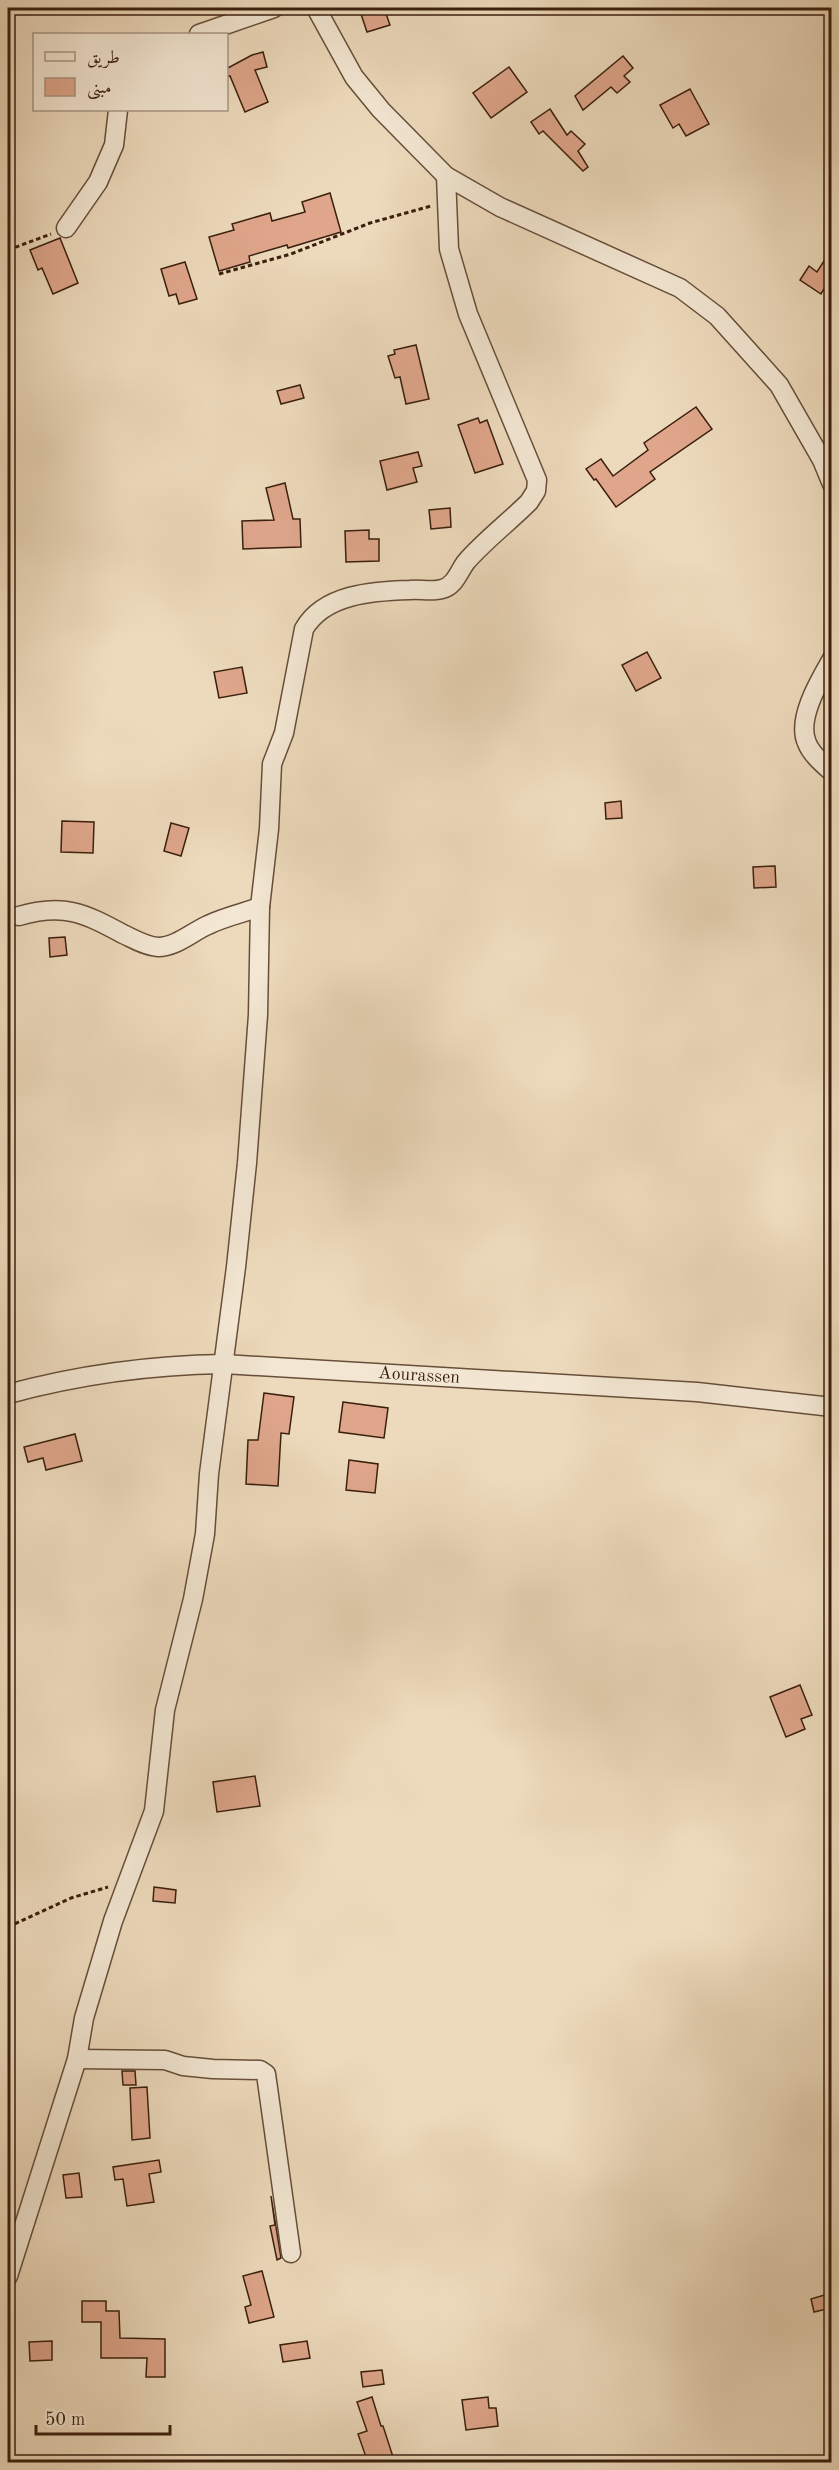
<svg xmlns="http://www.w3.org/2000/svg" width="839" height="2470" viewBox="0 0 839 2470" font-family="'Old Standard TT',Amiri,serif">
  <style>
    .building { fill: #dfa68b; stroke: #3a1f0d; stroke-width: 1.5 }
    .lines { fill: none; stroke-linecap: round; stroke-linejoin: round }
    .minor-casing { stroke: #674e39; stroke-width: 21 }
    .path { stroke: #3a1f0d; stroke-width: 3; stroke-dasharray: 4.5 3; stroke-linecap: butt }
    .minor { stroke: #f3e7d3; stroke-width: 18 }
    .labels { text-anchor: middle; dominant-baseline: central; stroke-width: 4.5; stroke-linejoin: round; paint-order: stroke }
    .street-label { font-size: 18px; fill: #3a1f0d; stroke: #f3e7d3 }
  </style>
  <rect width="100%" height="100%" fill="#eddabc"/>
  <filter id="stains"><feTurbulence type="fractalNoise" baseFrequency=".00333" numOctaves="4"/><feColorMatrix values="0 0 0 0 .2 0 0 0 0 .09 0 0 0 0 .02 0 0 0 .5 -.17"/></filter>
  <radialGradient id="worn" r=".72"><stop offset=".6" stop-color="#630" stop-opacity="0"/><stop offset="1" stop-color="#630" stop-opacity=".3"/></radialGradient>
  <g class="building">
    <path d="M359 8H384L390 25 367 32Z"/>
    <path d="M263 52 267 67 255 70 268 102 245 112 230 76 226 77V69L252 55Z"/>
    <path d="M623 56 633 68 624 76 630 82 617 93 611 87 583 110 575 96Z"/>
    <path d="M509 67 527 92 491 118 473 93Z"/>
    <path d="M690 89 709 124 686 136 679 124 673 128 660 105Z"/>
    <path d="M550 109 567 135 571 131 585 144 578 151 588 167 583 171 543 131 539 134 531 122Z"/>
    <path d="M330 193 341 232 288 248 287 245 249 256 250 262 219 271 209 237 234 230 232 224 270 213 272 221 305 212 302 202Z"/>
    <path d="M60 238 78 283 53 294 42 268 38 270 30 250Z"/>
    <path d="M831 250V277L821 294 800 280 809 266 817 272Z"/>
    <path d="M185 262 197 299 179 304 176 294 169 296 161 269Z"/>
    <path d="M416 345 429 399 406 404 400 377 395 378 388 356 395 354 394 350Z"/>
    <path d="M300 385 304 398 281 404 277 391Z"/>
    <path d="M696 407 712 429 650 472 655 479 616 507 596 479 594 480 586 469 601 459 613 476 648 450 644 443Z"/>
    <path d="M478 418 480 423 487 420 503 464 475 473 458 425Z"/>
    <path d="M418 452 422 466 413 468 417 482 387 490 380 461Z"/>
    <path d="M285 483 293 519H300L301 547 243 549 242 521 274 520 266 488Z"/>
    <path d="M450 508 451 527 431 529 429 510Z"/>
    <path d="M369 530V539H379V561L346 562 345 531Z"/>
    <path d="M647 652 661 678 636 691 622 665Z"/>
    <path d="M242 667 247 693 219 698 214 672Z"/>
    <path d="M621 801 622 818 606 819 605 803Z"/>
    <path d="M62 821 94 822 93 853 61 852Z"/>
    <path d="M171 823 189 828 181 856 164 851Z"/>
    <path d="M775 866 776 887 754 888 753 867Z"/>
    <path d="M65 937 67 955 50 957 49 938Z"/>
    <path d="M264 1393 294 1397 289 1434 281 1433 278 1486 246 1484 248 1440H258Z"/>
    <path d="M343 1402 388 1408 384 1438 339 1432Z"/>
    <path d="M75 1434 82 1461 46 1470 43 1458 28 1462 24 1447Z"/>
    <path d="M349 1460 378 1464 375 1493 346 1490Z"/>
    <path d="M800 1685 812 1715 801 1719 805 1729 786 1737 770 1697Z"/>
    <path d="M255 1776 260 1806 217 1812 213 1782Z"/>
    <path d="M154 1887 176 1890 175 1903 153 1901Z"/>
    <path d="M122 2071H135L136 2085H123Z"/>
    <path d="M147 2087 150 2138 132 2140 130 2088Z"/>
    <path d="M159 2160 161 2172 149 2174 154 2202 127 2206 123 2179 115 2180 113 2167Z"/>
    <path d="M79 2173 82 2197 66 2198 63 2175Z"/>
    <path d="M271 2196 281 2258 277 2260 270 2226 275 2225Z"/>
    <path d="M262 2271 274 2317 249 2323 245 2307 251 2305 243 2276Z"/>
    <path d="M831 2293V2308L814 2312 811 2299Z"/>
    <path d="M82 2301H106V2311H119L120 2338 165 2339V2377H146L147 2358H101V2322H82Z"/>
    <path d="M52 2341V2360L30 2361 29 2342Z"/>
    <path d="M307 2341 310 2358 283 2362 280 2345Z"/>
    <path d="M382 2370 384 2384 363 2387 361 2372Z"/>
    <path d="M372 2397 381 2426H383L395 2463H368L358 2434 367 2431 357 2402Z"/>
    <path d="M488 2397 489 2408H496L498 2426 466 2430 462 2400Z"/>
  </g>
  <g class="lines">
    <g class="minor-casing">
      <g id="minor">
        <path d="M316 8 354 77 381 110 446 176 500 207 680 288 717 316 779 385 822 460 832 484"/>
        <path d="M199 34 274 8"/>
        <path d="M66 228 98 182 114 145 118 110"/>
        <path d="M832 659C820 680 796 719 807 743 811 754 823 764 832 772"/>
        <path d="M19 916C64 903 84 913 123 934 134 939 145 946 158 947 176 947 192 932 208 925 224 917 243 913 260 907"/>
        <path id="s1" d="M8 1394C78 1375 150 1365 224 1364L697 1392 832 1407"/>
        <path d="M77 2059 165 2060 183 2066 213 2069 260 2070 266 2074 291 2253"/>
        <path d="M8 2276 77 2059 84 2018 113 1921 154 1811 165 1710 193 1599 205 1534 209 1474 236 1267 247 1163 258 1015 260 907 269 829 272 764 284 733 304 629C324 594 373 591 410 590 420 589 433 592 442 589 455 586 459 571 466 562 483 542 510 521 529 502L536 491 537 480 468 314 449 249 446 176"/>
      </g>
    </g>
    <g class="path">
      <path d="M8 250 51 234"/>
      <path d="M219 274 291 254 370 223 431 206"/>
      <path d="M8 1927 71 1898 108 1887"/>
    </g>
    <use href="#minor" class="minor"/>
  </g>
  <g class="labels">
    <g class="street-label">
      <text stroke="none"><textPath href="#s1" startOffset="414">Aourassen</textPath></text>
    </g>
  </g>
  <rect width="839" height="2470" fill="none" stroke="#eddabc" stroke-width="30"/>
  <rect x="9" y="9" width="821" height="2452" fill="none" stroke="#3a1f0d" stroke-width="3"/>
  <rect x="15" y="15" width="809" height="2440" fill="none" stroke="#3a1f0d" stroke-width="1.5"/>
  <rect x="33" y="33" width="195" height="78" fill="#f3e7d3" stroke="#a99784" stroke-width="1.5"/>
  <rect x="45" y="52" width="30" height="9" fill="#f3e7d3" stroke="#a99784" stroke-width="1.5"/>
  <text x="87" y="63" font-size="18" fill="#3a1f0d">طريق</text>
  <rect x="45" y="78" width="30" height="18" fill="#dfa68b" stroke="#a99784" stroke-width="1.5"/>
  <text x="87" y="93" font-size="18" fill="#3a1f0d">مبنى</text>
  <path d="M36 2425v9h134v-9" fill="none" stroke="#3a1f0d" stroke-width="3"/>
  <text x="45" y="2425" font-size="18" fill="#3a1f0d" stroke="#f3e7d3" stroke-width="4.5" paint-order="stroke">50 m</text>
  <rect width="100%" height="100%" filter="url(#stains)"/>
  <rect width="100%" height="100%" fill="url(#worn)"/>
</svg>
